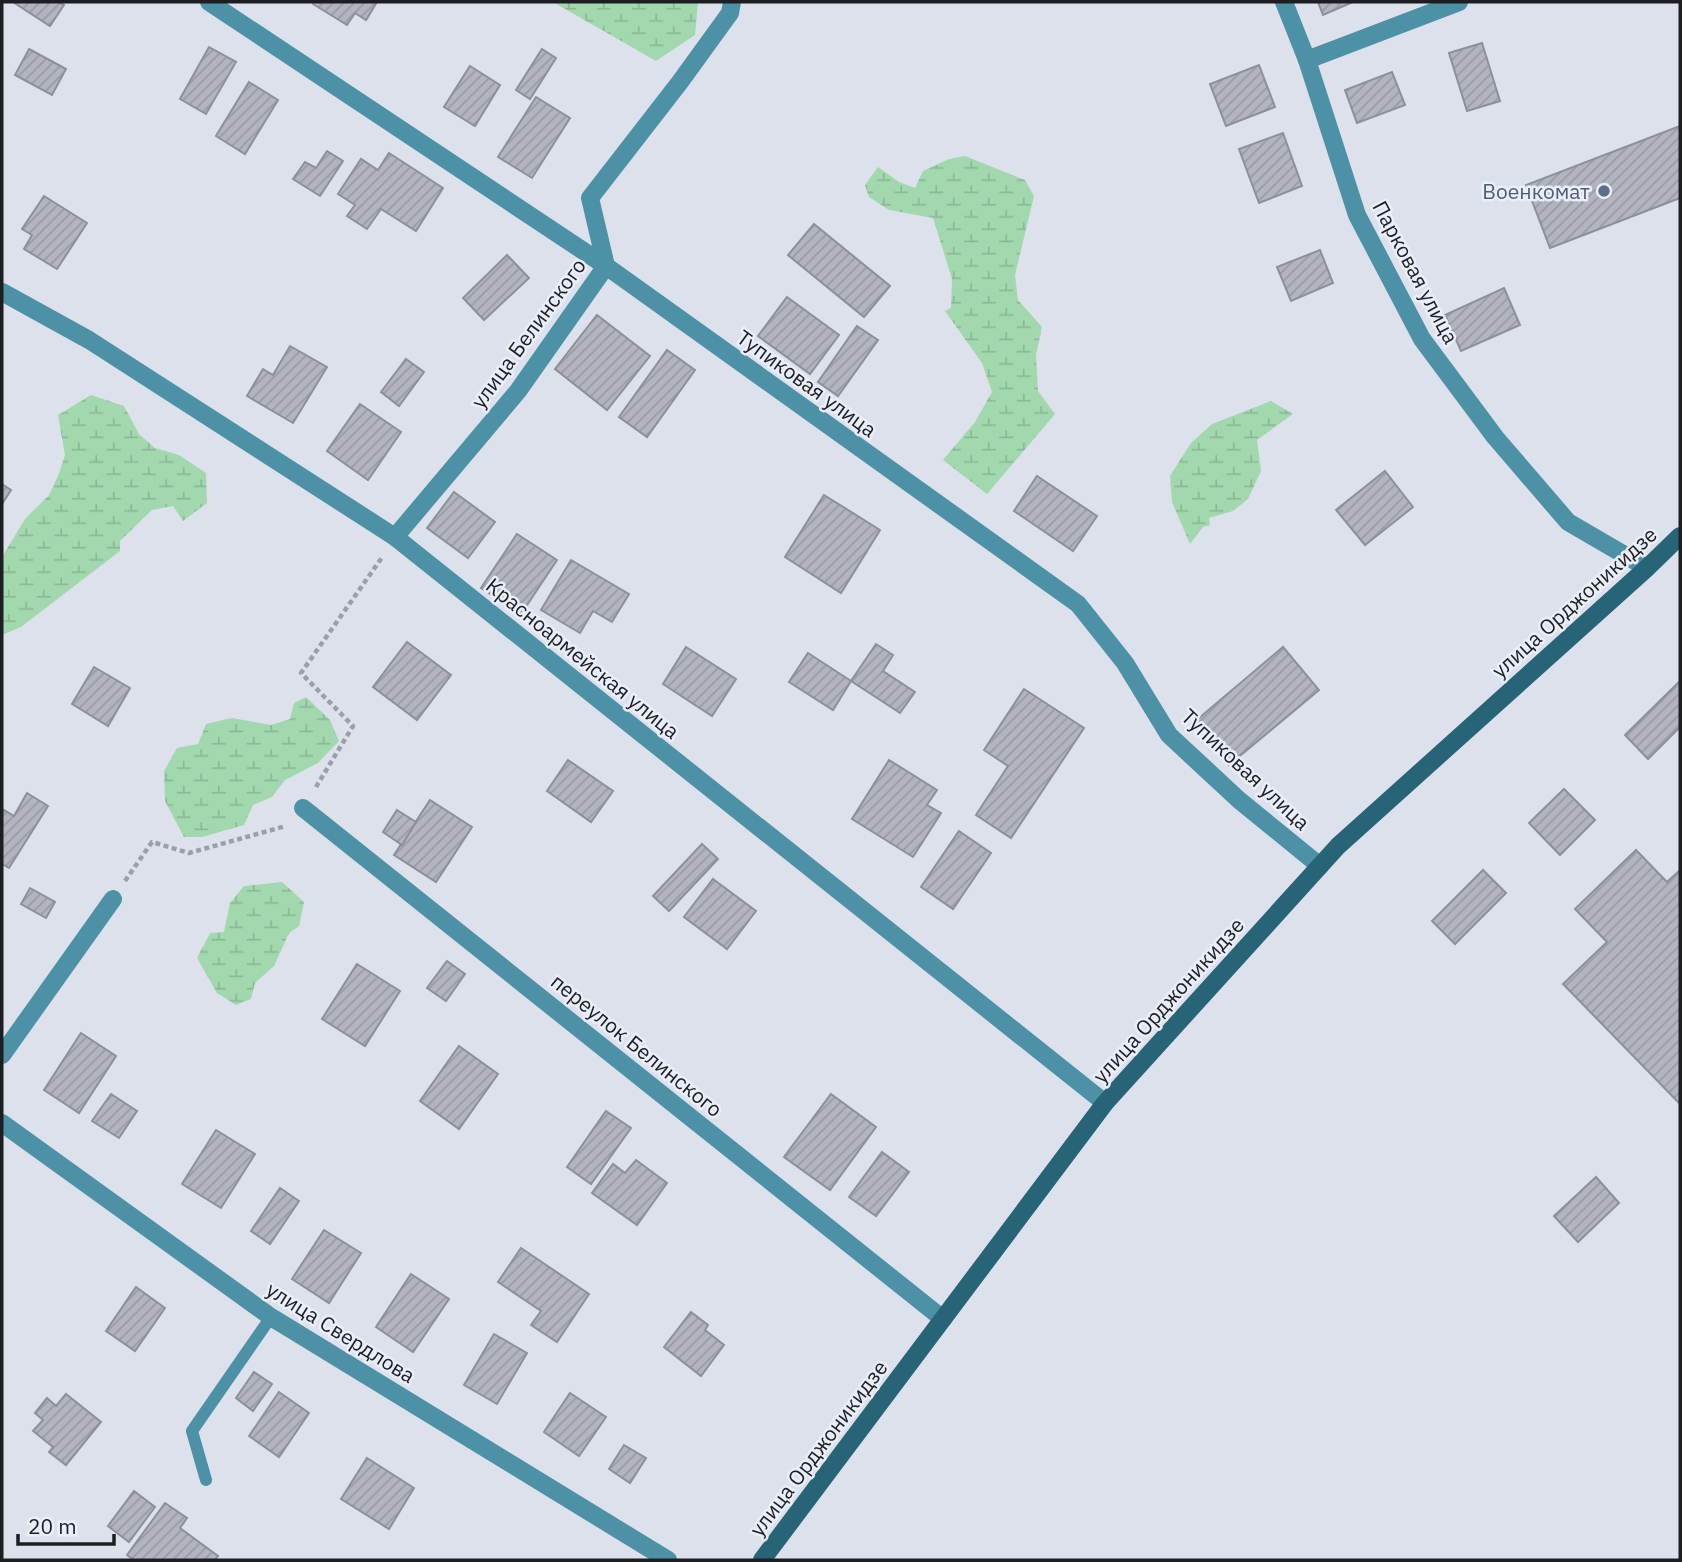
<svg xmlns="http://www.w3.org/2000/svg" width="1682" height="1562" viewBox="0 0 1682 1562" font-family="'IBM Plex Sans',sans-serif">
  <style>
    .wetland { fill: url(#wetland-marsh) }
    .building { fill: url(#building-hatch); stroke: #8d9099; stroke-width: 2 }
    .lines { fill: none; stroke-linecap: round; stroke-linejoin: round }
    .path { stroke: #9c9fa7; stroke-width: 4.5; stroke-dasharray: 5 3.5; stroke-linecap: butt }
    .service { stroke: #4d91a7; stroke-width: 12 }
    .minor { stroke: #4d91a7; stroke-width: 18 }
    .secondary { stroke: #276477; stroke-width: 18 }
    .service-dot { fill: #5c6f8a; stroke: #eaeef8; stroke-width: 2.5 }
    .labels { text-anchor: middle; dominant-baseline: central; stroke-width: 5; stroke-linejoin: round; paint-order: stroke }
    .service-label { font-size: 21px; fill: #4e5e75; stroke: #eaeef8; text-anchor: end }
    .street-label { font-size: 21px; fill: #1d1e22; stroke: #eaeef8 }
  </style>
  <defs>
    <pattern id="wetland-marsh" width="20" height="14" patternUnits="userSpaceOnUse" patternTransform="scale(1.75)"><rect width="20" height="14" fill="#a2d8ae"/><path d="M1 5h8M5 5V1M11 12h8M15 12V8" fill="none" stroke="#8bb995"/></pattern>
    <pattern id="building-hatch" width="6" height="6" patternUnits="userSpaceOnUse" patternTransform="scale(1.75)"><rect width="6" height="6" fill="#b2b5bf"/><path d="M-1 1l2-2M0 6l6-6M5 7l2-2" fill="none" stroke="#999ba4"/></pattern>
  </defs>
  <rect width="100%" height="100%" fill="#dde1eb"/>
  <g class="wetland">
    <path d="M553 2H698L695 35 656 61Z"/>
    <path d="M965 156 1025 180 1034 196 1015 275 1018 300 1042 327 1036 355 1038 391 1055 414 987 494 943 460 975 422 992 392 982 363 945 311 951 308 952 279 933 218 889 210 869 197 865 185 878 167 899 182 915 188 923 171 949 159Z"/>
    <path d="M91 395 124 406 139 434 155 448 179 455 206 473 207 503 183 521 173 506 152 510 120 541V551L21 627 2 635V584L3 582 2 557 25 519 49 495 58 476 65 455 58 415Z"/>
    <path d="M1271 401 1293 414 1257 440 1261 471 1248 499 1233 511 1209 518 1210 525 1203 527 1190 544 1172 502 1170 476 1191 443 1212 424Z"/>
    <path d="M306 697 330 720 339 741 318 763 285 780 272 797 253 805 244 825 202 837H184L165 801 164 771 177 748 198 744 206 724 232 718 271 725 290 719 294 703Z"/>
    <path d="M282 882 304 902 299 926 289 933 274 966 255 983 251 999 236 1005 217 993 197 958 210 933 224 932 230 903 244 886Z"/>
  </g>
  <g class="building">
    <path d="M13 2H58L64 5 50 26Z"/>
    <path d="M314 2H377L366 20 355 13 347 25 313 4Z"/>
    <path d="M1318 2H1353L1323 15Z"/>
    <path d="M1482 43 1500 101 1467 111 1449 53Z"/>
    <path d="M209 47 236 62 206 114 180 99Z"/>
    <path d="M29 49 66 69 52 95 15 75Z"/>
    <path d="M542 49 556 58 530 99 516 90Z"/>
    <path d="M1259 65 1275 107 1226 126 1210 84Z"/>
    <path d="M470 66 500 85 475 126 444 107Z"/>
    <path d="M1392 72 1405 105 1357 123 1345 90Z"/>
    <path d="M249 82 278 100 245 154 216 136Z"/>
    <path d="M536 97 570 118 532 178 498 157Z"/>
    <path d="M1680 126V198L1550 248 1526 185Z"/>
    <path d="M1283 133 1302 186 1259 203 1239 149Z"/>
    <path d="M327 151 343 161 320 196 293 179 305 162 316 168Z"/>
    <path d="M389 153 443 188 416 231 381 209 367 229 347 216 355 205 338 194 361 159 378 170Z"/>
    <path d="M44 196 87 223 57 269 24 249 32 235 22 229Z"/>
    <path d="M814 224 890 286 864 317 788 255Z"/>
    <path d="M1320 250 1333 283 1291 301 1277 267Z"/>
    <path d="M507 255 529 278 484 320 463 298Z"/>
    <path d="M1504 288 1520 325 1461 351 1445 315Z"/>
    <path d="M787 297 839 335 810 374 758 336Z"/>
    <path d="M597 315 650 356 607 410 555 369Z"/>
    <path d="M857 326 878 340 838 396 818 382Z"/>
    <path d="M290 346 327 367 293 423 247 396 263 369 273 375Z"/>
    <path d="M667 350 695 370 647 437 619 417Z"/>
    <path d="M406 359 424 372 399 406 381 392Z"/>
    <path d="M360 404 401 432 368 480 327 451Z"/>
    <path d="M1385 471 1413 507 1365 545 1336 510Z"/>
    <path d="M1037 476 1097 516 1073 551 1014 511Z"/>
    <path d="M2 484 11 490 2 504Z"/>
    <path d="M454 492 495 522 468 558 427 528Z"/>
    <path d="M824 495 880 530 841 593 785 557Z"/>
    <path d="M517 534 557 560 521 614 481 588Z"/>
    <path d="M571 560 629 594 612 622 593 611 580 633 541 610Z"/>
    <path d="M407 642 451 675 417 720 373 687Z"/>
    <path d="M876 644 893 655 883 671 915 692 900 713 851 681Z"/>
    <path d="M686 647 736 679 712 716 663 684Z"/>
    <path d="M1283 647 1319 690 1229 765 1193 723Z"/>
    <path d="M808 653 851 681 833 710 789 682Z"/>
    <path d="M94 667 130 688 108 726 72 704Z"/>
    <path d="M1680 681V727L1648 759 1625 735Z"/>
    <path d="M1024 689 1084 728 1011 838 976 815 1008 766 984 750Z"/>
    <path d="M568 760 613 791 591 822 547 791Z"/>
    <path d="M889 760 937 790 927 805 941 813 913 857 852 819Z"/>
    <path d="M1564 789 1595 820 1560 855 1529 823Z"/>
    <path d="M27 793 48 806 9 868 2 864V814L4 810 14 816Z"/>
    <path d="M430 800 472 827 436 882 394 855Z"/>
    <path d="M397 810 416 822 402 845 383 832Z"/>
    <path d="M959 831 991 853 953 909 921 887Z"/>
    <path d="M702 844 718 859 669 911 653 896Z"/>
    <path d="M1636 850 1667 882 1680 870V1104L1563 984 1607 942 1575 909Z"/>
    <path d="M1483 870 1506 893 1455 944 1432 921Z"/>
    <path d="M713 879 756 911 727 949 684 917Z"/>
    <path d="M30 888 55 902 46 918 21 904Z"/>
    <path d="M447 961 465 974 446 1001 427 988Z"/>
    <path d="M357 964 400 991 365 1046 322 1019Z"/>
    <path d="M81 1033 116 1056 79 1113 44 1090Z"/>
    <path d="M459 1046 498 1074 459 1129 420 1101Z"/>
    <path d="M111 1094 137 1111 119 1138 92 1121Z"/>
    <path d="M831 1094 876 1127 830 1190 784 1157Z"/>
    <path d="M606 1111 631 1128 591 1184 567 1167Z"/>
    <path d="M216 1130 255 1154 221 1208 182 1184Z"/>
    <path d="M882 1152 909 1172 876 1216 849 1197Z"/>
    <path d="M636 1160 667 1183 637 1225 592 1193 613 1164 625 1173Z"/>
    <path d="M1596 1177 1619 1203 1578 1242 1554 1216Z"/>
    <path d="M280 1188 299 1201 270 1244 251 1231Z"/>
    <path d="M324 1230 361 1253 329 1303 292 1279Z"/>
    <path d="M521 1248 589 1294 557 1342 531 1325 541 1311 498 1282Z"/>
    <path d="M411 1274 449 1299 413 1352 376 1327Z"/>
    <path d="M136 1287 165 1308 135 1351 106 1331Z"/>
    <path d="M691 1312 708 1325 705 1330 724 1345 701 1376 664 1347Z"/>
    <path d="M494 1334 527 1353 497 1404 464 1385Z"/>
    <path d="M254 1372 272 1384 253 1411 236 1398Z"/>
    <path d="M279 1392 309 1413 279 1457 249 1436Z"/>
    <path d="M570 1393 606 1417 579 1456 544 1432Z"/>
    <path d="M66 1394 101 1422 66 1465 49 1452 53 1447 33 1431 43 1420 35 1413 47 1398 56 1406Z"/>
    <path d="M624 1445 646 1458 630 1483 609 1469Z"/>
    <path d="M367 1458 414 1488 389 1529 341 1499Z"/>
    <path d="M134 1491 155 1507 129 1542 108 1526Z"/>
    <path d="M165 1503 187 1518 180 1528 218 1556 215 1560H134L127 1555Z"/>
  </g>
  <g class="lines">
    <g class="path">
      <path d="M316 787 353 726 301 673 383 556"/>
      <path d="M125 881 152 842 189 853 286 826"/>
    </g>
    <path class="service" d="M206 1480 192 1431 271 1317"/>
    <g class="minor">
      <path d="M209 2 606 266 1078 604 1125 663 1169 735 1239 800 1320 866"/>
      <path d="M1284 2 1307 60 1357 215 1422 339 1495 437 1568 522 1647 568"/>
      <path d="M1307 60 1459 2"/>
      <path d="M2 292 89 340 395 537 1105 1103"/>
      <path d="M395 537 518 391 606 266 590 198 680 82 730 13 732 2"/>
      <path d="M303 808 943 1319"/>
      <path d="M2 1055 113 899"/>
      <path d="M2 1123 271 1317 668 1560"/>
    </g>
    <path class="secondary" d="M762 1560 1105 1103 1338 846 1647 568 1680 536"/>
  </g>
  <circle class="service-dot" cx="1604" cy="191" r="7"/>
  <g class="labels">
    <g class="service-label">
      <text x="1590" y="191">Военкомат</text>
    </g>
    <g class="street-label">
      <text transform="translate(1416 272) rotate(62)">Парковая улица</text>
      <text transform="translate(528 333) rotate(-54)">улица Белинского</text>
      <text transform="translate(807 383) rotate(36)">Тупиковая улица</text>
      <text transform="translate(1574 602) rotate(-42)">улица Орджоникидзе</text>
      <text transform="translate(583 658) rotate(39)">Красноармейская улица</text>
      <text transform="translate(1246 769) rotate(43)">Тупиковая улица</text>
      <text transform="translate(1168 1000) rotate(-48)">улица Орджоникидзе</text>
      <text transform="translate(637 1045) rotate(39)">переулок Белинского</text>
      <text transform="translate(341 1332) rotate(32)">улица Свердлова</text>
      <text transform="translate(818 1448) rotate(-53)">улица Орджоникидзе</text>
    </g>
  </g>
  <rect width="1682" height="1562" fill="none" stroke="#1d1e22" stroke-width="7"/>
  <path d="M18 1534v10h96v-10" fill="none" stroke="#1d1e22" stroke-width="3.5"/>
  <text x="28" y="1534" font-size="21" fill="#1d1e22" stroke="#eaeef8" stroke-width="5" paint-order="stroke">20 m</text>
</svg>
